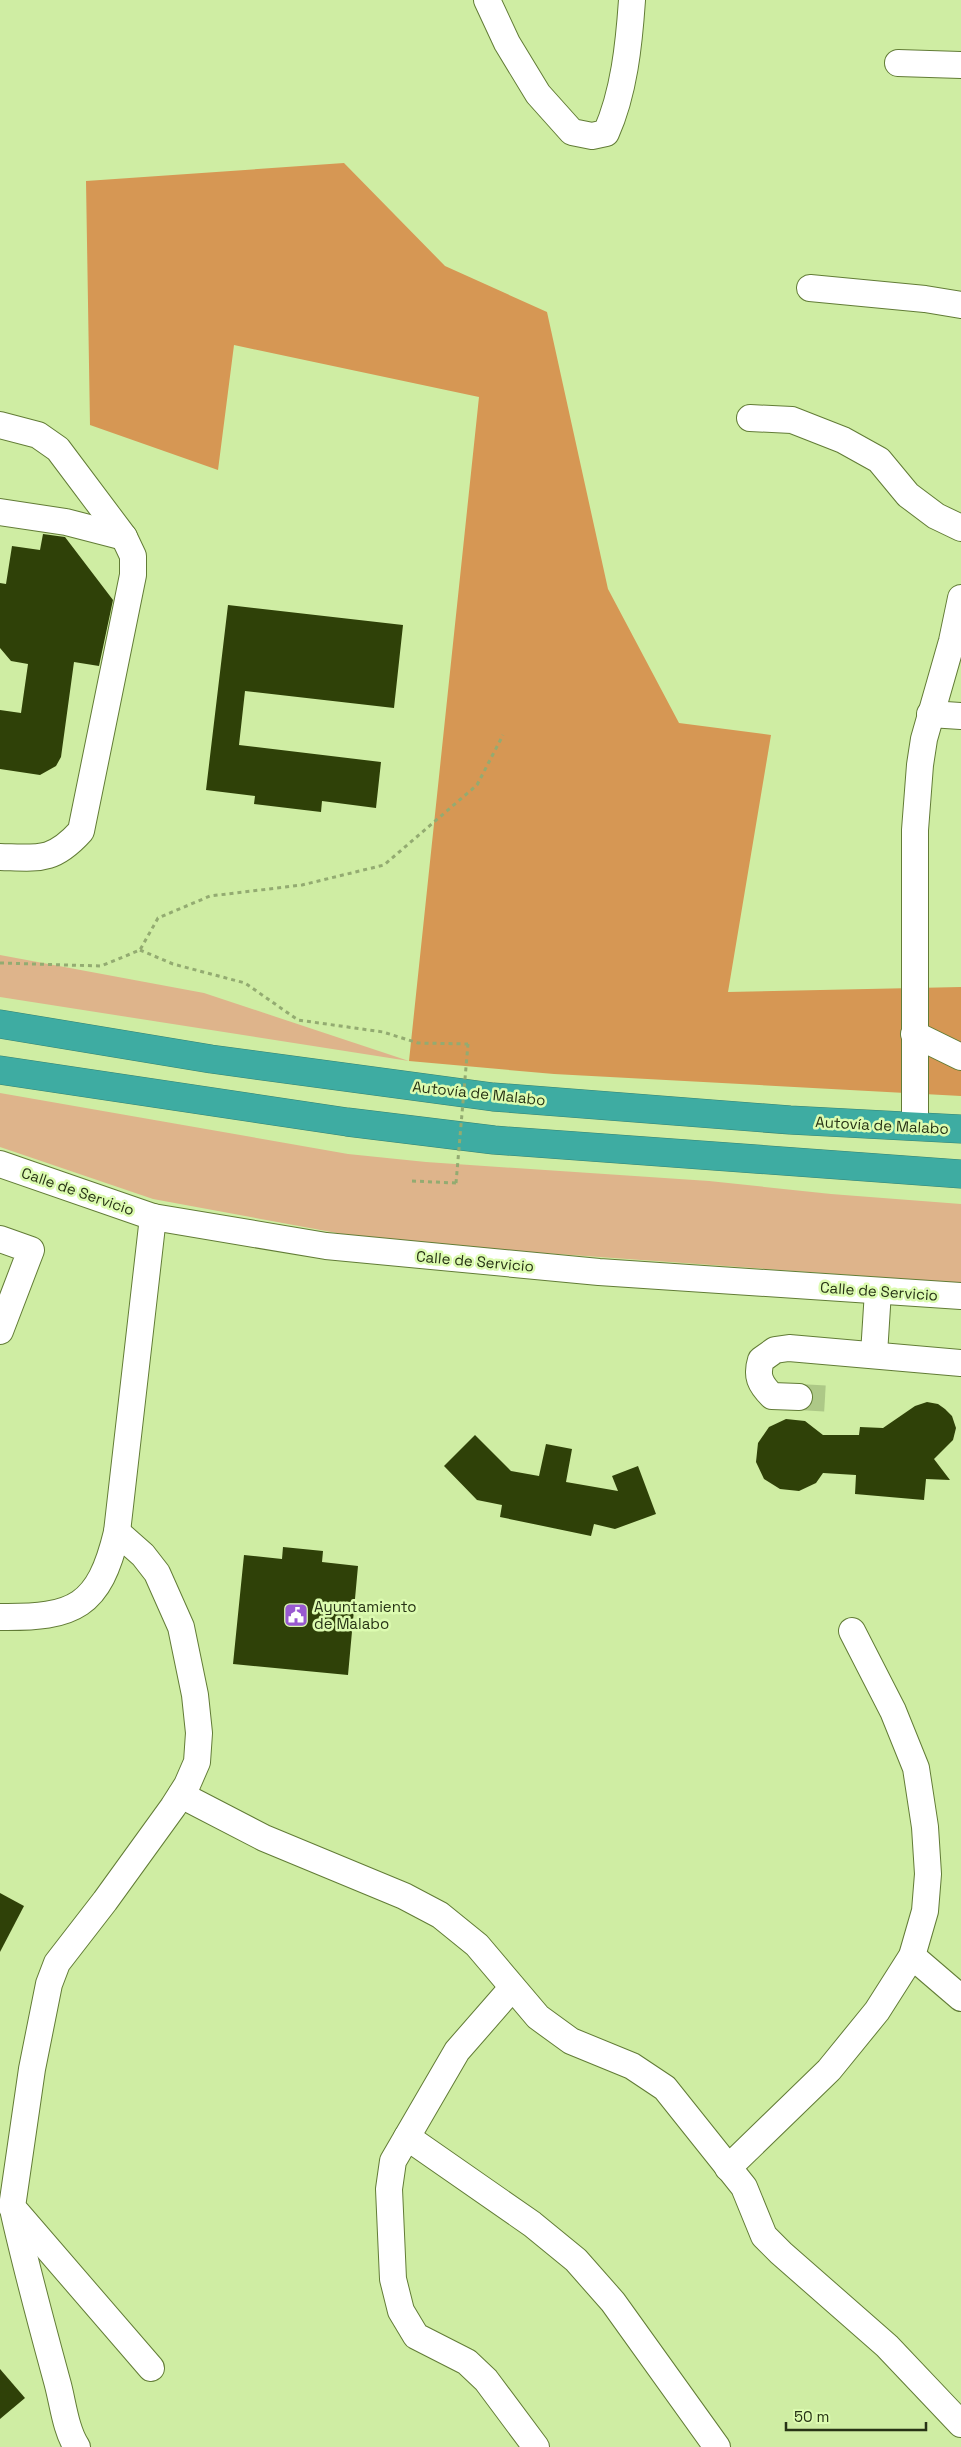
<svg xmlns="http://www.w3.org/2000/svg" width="961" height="2447" viewBox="0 0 961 2447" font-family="'Space Grotesk',sans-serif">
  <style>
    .green { fill: #deb48b }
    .forest { fill: #d69754 }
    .building { fill: #2f4108 }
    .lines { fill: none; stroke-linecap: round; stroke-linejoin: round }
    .minor-tunnel { stroke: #adc887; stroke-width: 26; stroke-dasharray: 26 13; stroke-linecap: butt }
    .minor-casing { stroke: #627c36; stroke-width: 28 }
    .highway-casing { stroke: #368271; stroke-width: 29 }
    .path { stroke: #93ab71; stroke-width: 3; stroke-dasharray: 4 4; stroke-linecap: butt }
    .minor { stroke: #fff; stroke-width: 26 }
    .highway { stroke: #3eaca2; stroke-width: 28 }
    .path-bridge { stroke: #93ab71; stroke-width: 3; stroke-dasharray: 4 4; stroke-linecap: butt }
    .labels { text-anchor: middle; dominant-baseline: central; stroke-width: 5; stroke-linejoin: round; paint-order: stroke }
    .street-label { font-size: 15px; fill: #273315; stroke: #dcfbb0 }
    .poi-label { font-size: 15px; fill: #273315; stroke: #dcfbb0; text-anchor: start }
  </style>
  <rect width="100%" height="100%" fill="#cfeda3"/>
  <g class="green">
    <path d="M0 955 204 993 409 1061 0 997Z"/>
    <path d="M0 1093 348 1154 426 1162 709 1181 831 1194 961 1204V1283L502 1250 364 1238 153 1199 0 1147Z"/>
  </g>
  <path class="forest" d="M344 163 445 266 547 312 608 589 679 723 771 735 728 992 961 987V1096L554 1074 409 1061 479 397 234 345 218 470 90 425 86 181Z"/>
  <g class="building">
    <path d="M43 534 65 537 113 600 99 666 74 662 61 757 56 766 40 775 0 769V710L21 713 28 664 11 661 0 648V583L6 584 12 546 40 550Z"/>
    <path d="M228 605 403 625 394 708 245 691 239 745 381 762 376 808 322 801 321 812 254 804 255 796 206 790Z"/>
    <path d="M927 1402 938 1404 945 1409 952 1416 956 1428 953 1440 934 1459 950 1480 926 1479 924 1500 855 1494 856 1475 823 1473 816 1483 799 1491 780 1489 764 1479 756 1462 758 1443 769 1427 786 1419 805 1421 823 1435H859L860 1427 883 1428 915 1406Z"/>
    <path d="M475 1435 511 1471 539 1476 546 1444 572 1449 566 1482 618 1491 612 1476 638 1466 656 1514 615 1529 594 1524 591 1536 500 1517 502 1505 477 1500 444 1466Z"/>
    <path d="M283 1547 323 1551 322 1562 358 1566 348 1675 233 1664 244 1555 282 1559Z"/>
    <path d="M0 1893 24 1906 0 1952Z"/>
    <path d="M0 2369 25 2398 0 2419Z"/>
  </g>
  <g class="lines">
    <path class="minor-tunnel" d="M799 1397 833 1399"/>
    <g class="minor-casing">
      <g id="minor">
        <path d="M487 0 507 43 538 94 572 132 592 136 606 133C624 93 629 44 632 0"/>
        <path d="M898 63 961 65"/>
        <path d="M810 288 925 299 961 305"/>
        <path d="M750 418 792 420 843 440 879 460 908 495 936 516 961 528"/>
        <path d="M0 425 38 435 58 449 124 537 133 556V575L81 831C53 862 39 858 0 857"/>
        <path d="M0 512 66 522 124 537"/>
        <path d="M930 714 961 716"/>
        <path d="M914 1034 961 1057"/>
        <path d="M915 1127V830L920 765 924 739 952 641 961 598"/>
        <path d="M0 1164 153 1217 326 1246 599 1272 961 1296"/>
        <path d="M0 1239 31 1250 0 1331"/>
        <path d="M874 1354 878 1291"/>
        <path d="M799 1397 772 1396C760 1384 756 1376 761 1360L775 1350 789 1348 961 1363"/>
        <path d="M117 1532 143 1555 157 1573 181 1627 195 1695 199 1733 197 1762 187 1785 173 1807 105 1901 57 1963 49 1984 32 2069 12 2207 151 2368"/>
        <path d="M0 1617C75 1618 99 1607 117 1532L153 1217"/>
        <path d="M181 1795 264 1838 404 1896 440 1915 477 1945 538 2017 571 2041 632 2066 665 2088 744 2187 764 2236 781 2253 887 2346 961 2424"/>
        <path d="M912 1956 961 1998"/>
        <path d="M512 1988 457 2051 393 2161 389 2189 393 2279 401 2311 416 2336 467 2362 486 2380 536 2447"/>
        <path d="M407 2137 532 2224 576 2260 613 2302 717 2447"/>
        <path d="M728 2168 829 2070 877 2011 912 1956 925 1911 928 1874 925 1827 916 1768 893 1711 852 1631"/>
        <path d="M13 2209C26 2268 42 2326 58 2385 63 2404 66 2431 77 2447"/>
      </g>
    </g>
    <g class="highway-casing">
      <g id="highway">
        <path d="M0 1024 211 1059 493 1097 790 1120 961 1129"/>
        <path d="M0 1070 347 1122 494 1140 961 1174"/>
      </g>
    </g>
    <g class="path">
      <path d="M140 950 173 964 245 983 298 1020 383 1032 418 1043 468 1044"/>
      <path d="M0 963 101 966 140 950 158 918 210 896 302 885 384 865 477 785 503 735"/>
      <path d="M412 1181 456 1183"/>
    </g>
    <use href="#minor" class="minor"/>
    <use href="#highway" class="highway"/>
    <path class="path-bridge" d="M456 1183 468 1044"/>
  </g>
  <defs>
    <g id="civic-square" transform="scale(1.25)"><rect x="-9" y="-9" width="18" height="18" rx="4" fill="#9959d0" stroke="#dcfbb0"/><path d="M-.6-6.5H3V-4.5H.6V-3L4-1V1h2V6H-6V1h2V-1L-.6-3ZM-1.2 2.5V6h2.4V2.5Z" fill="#fff"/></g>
  </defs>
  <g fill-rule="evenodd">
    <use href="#civic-square" x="296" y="1615"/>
  </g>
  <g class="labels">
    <g class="street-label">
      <text transform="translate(479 1093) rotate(6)">Autovía de Malabo</text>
      <text transform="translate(882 1125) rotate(3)">Autovía de Malabo</text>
      <text transform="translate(78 1191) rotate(19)">Calle de Servicio</text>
      <text transform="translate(475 1261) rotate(5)">Calle de Servicio</text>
      <text transform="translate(879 1291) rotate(4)">Calle de Servicio</text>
    </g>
    <g class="poi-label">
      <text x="314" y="1606">Ayuntamiento<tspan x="314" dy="17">de Malabo</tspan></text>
    </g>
  </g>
  <path d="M786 2422v8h140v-8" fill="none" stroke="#273315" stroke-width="2.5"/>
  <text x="794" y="2422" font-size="15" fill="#273315" stroke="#dcfbb0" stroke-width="4" paint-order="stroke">50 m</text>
</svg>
